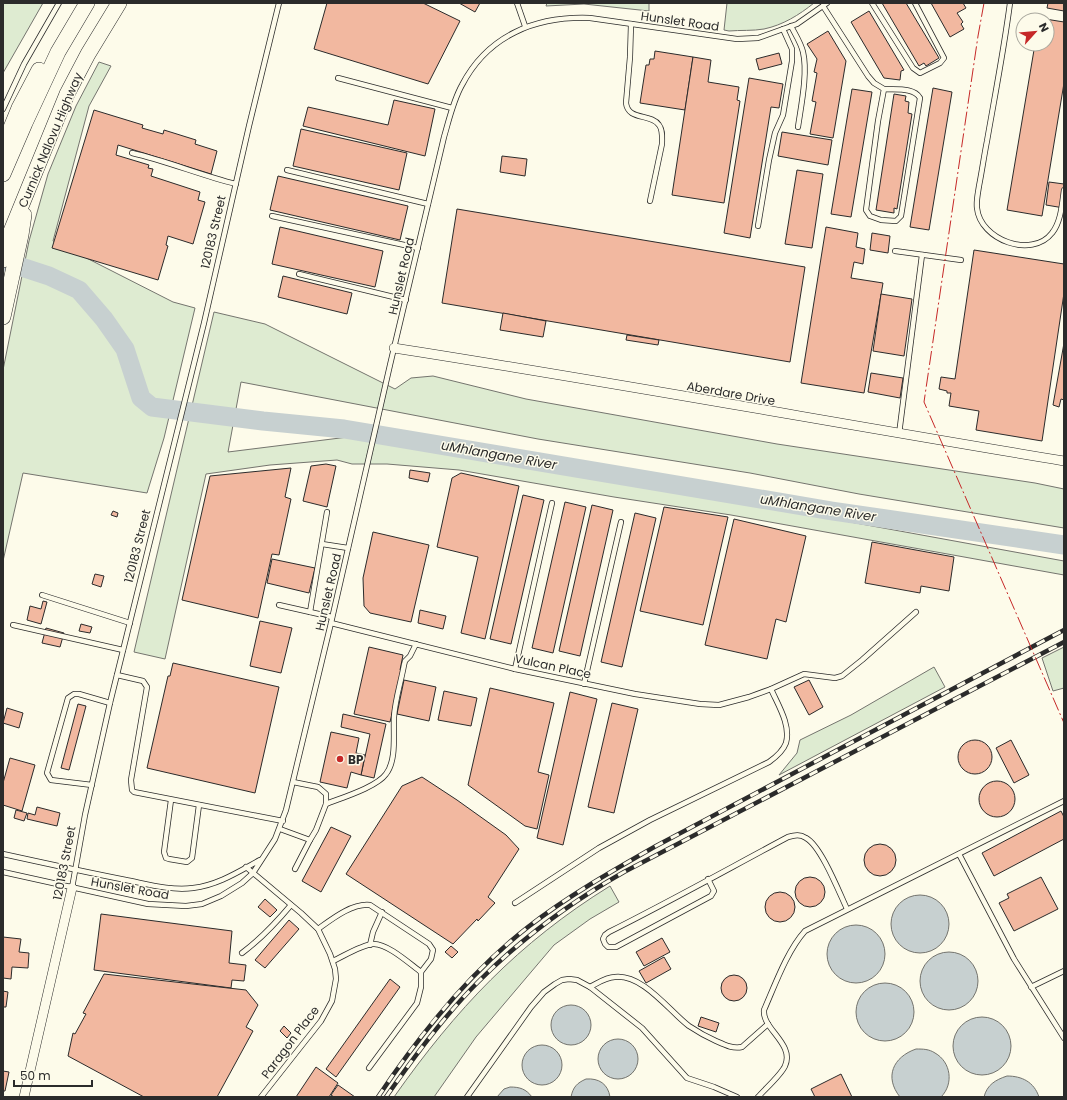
<svg xmlns="http://www.w3.org/2000/svg" width="1067" height="1100" viewBox="0 0 1067 1100" font-family="Poppins,sans-serif">
  <style>
    .green { fill: #deebd1; stroke: #74746e }
    .water { fill: #c7d0d0; stroke: #74746e }
    .lines { fill: none; stroke-linecap: round; stroke-linejoin: round }
    .river { stroke: #c7d0d0; stroke-width: 19 }
    .building { fill: #f2b8a0; stroke: #2b2b2b }
    .service-casing { stroke: #2b2b2b; stroke-width: 6 }
    .minor-casing { stroke: #2b2b2b; stroke-width: 10 }
    .primary-casing { stroke: #2b2b2b; stroke-width: 16 }
    .service { stroke: #fdfbea; stroke-width: 4.5 }
    .minor { stroke: #fdfbea; stroke-width: 9 }
    .primary { stroke: #fdfbea; stroke-width: 15 }
    .rail-casing { stroke: #2b2b2b; stroke-width: 4.5 }
    .rail { stroke: #fdfbea; stroke-width: 3; stroke-dasharray: 9; stroke-linecap: butt }
    .power { stroke: #c62828; stroke-width: 1; stroke-dasharray: 14 3 2 3; stroke-linecap: butt }
    .poi-dot { fill: #c62828; stroke: #fdfbea; stroke-width: 1.5 }
    .labels { text-anchor: middle; dominant-baseline: central; stroke-width: 3; stroke-linejoin: round; paint-order: stroke }
    .street-label { font-size: 12px; fill: #2b2b2b; stroke: #fdfbea }
    .poi-label { font-size: 12px; font-weight: bold; fill: #2b2b2b; stroke: #fdfbea; text-anchor: start }
    .water-label { font-size: 13px; font-style: italic; fill: #2b2b2b; stroke: #fdfbea }
  </style>
  <rect width="100%" height="100%" fill="#fdfbea"/>
  <g class="green">
    <path d="M3 3H43L3 73Z"/>
    <path d="M547 3H649V11L584 4 546 6Z"/>
    <path d="M727 3H814C799 15 783 25 764 29 753 31 740 30 729 31L724 30Z"/>
    <path d="M99 62 111 66 89 106 53 241 173 302 195 308 164 438 147 493 23 473 3 561V370L29 241 48 174 76 106Z"/>
    <path d="M214 312 265 324 395 389 411 378 433 376 526 399 777 444 1035 483 1064 489V528L859 494 750 473 538 439 241 382 228 452 348 437 494 462 675 490 1064 561V575L731 515 614 497 459 470 387 464H352L337 460 270 465 206 474 165 659 134 652Z"/>
    <path d="M1064 647V688L1053 691 1042 658Z"/>
    <path d="M934 667 945 687 779 775 797 753 800 740 851 715Z"/>
    <path d="M610 886 619 902 590 919 554 945 476 1037 434 1097H394C456 1009 518 943 610 886Z"/>
  </g>
  <g class="water">
    <circle cx="920" cy="924" r="29"/>
    <circle cx="856" cy="954" r="29"/>
    <circle cx="949" cy="981" r="29"/>
    <circle cx="885" cy="1012" r="29"/>
    <circle cx="571" cy="1025" r="20"/>
    <circle cx="982" cy="1046" r="29"/>
    <circle cx="618" cy="1059" r="20"/>
    <circle cx="542" cy="1065" r="20"/>
    <path d="M916 1049C923 1049 929 1049 935 1053 951 1062 954 1084 941 1097H900C884 1077 893 1057 916 1049Z"/>
    <path d="M1007 1076C1022 1076 1034 1082 1039 1097H984C987 1085 995 1080 1007 1076Z"/>
    <path d="M586 1079C599 1078 608 1084 610 1097H571C573 1087 577 1083 586 1079Z"/>
    <path d="M510 1087C520 1087 526 1089 532 1097H497L504 1089Z"/>
  </g>
  <g class="lines">
    <path class="river" d="M3 261 49 276 79 290 104 319 125 349 141 398 152 407 263 421 344 429 832 511 1064 545"/>
  </g>
  <g class="building">
    <path d="M327 3H423L460 21 428 84 314 49Z"/>
    <path d="M459 3H480L475 12Z"/>
    <path d="M882 3H906L939 58 926 66 924 63 919 66Z"/>
    <path d="M931 3H963L966 8 957 13 963 22 961 24 964 29 950 37Z"/>
    <path d="M1048 3H1064V11L1047 8Z"/>
    <path d="M869 11 904 70 901 71 900 80 884 78 851 22Z"/>
    <path d="M1039 18 1064 22V83L1042 216 1007 210 1035 44H1047V20H1039Z"/>
    <path d="M828 31 846 61 833 138 810 134 816 102 812 101 817 73 814 72 817 59 807 44Z"/>
    <path d="M655 51 693 57 685 110 640 103 646 65H649L650 59H654Z"/>
    <path d="M779 53 782 64 759 70 756 59Z"/>
    <path d="M693 57 711 60 708 82 739 87 737 100 740 101 724 203 672 195Z"/>
    <path d="M749 78 783 84 779 108 771 107 750 238 724 233Z"/>
    <path d="M933 88 952 92 929 230 910 227Z"/>
    <path d="M852 89 872 92 851 217 831 214Z"/>
    <path d="M894 94 906 96 905 101 909 102 908 113 912 114 897 209 894 208V213L876 210Z"/>
    <path d="M394 100 435 109 425 156 303 126 308 107 388 125Z"/>
    <path d="M94 110 143 125 142 128 163 134 164 130 196 140 195 144 217 151 211 174 118 145 116 155 149 165 148 168 153 169 151 176 200 192 198 200 205 202 193 244 168 236 166 245 168 246 158 280 52 248Z"/>
    <path d="M301 129 407 153 399 190 293 166Z"/>
    <path d="M782 132 832 140 828 165 778 156Z"/>
    <path d="M502 156 527 159 525 176 500 172Z"/>
    <path d="M797 170 823 174 812 248 785 244Z"/>
    <path d="M278 176 408 206 400 240 270 210Z"/>
    <path d="M1049 182 1064 184V208L1046 205Z"/>
    <path d="M457 209 805 267 790 362 442 303Z"/>
    <path d="M280 227 383 251 375 287 272 264Z"/>
    <path d="M826 227 858 233 856 247 865 249 863 264 854 262 851 278 883 283 864 393 801 383Z"/>
    <path d="M872 233 890 236 888 253 870 250Z"/>
    <path d="M974 250 1064 264V293L1042 441 976 430 979 411 949 406 951 393H947V391L939 389 941 377 955 379Z"/>
    <path d="M283 276 352 293 347 314 278 297Z"/>
    <path d="M881 294 912 299 904 356 873 351Z"/>
    <path d="M503 313 546 321 543 337 500 330Z"/>
    <path d="M627 335 659 340 658 345 626 340Z"/>
    <path d="M1064 343V400L1061 399 1059 407 1053 405Z"/>
    <path d="M871 373 903 378 900 398 868 392Z"/>
    <path d="M326 464 336 466 327 507 303 501 311 466Z"/>
    <path d="M291 468 285 497 291 499 279 555 272 554 258 618 182 600 210 476Z"/>
    <path d="M410 470 430 473 428 482 409 478Z"/>
    <path d="M461 473 519 486 485 639 461 633 478 557 437 547 452 478Z"/>
    <path d="M523 495 544 500 511 644 490 639Z"/>
    <path d="M565 502 586 507 553 653 532 648Z"/>
    <path d="M592 505 613 510 580 656 559 651Z"/>
    <path d="M664 507 728 517 703 625 640 611Z"/>
    <path d="M113 511 118 513 117 517 111 515Z"/>
    <path d="M635 513 656 518 622 667 601 662Z"/>
    <path d="M734 519 806 536 786 622 776 619 767 659 705 645Z"/>
    <path d="M373 532 429 545 411 622 370 613 364 606 363 578Z"/>
    <path d="M872 542 954 557 949 591 921 586 920 593 865 583Z"/>
    <path d="M272 559 315 568 309 593 267 583Z"/>
    <path d="M95 574 104 576 101 587 92 584Z"/>
    <path d="M43 601 47 602 41 624 27 620 30 606 41 609Z"/>
    <path d="M420 610 446 616 443 629 418 623Z"/>
    <path d="M260 621 292 628 281 673 250 666Z"/>
    <path d="M81 624 92 627 90 633 79 631Z"/>
    <path d="M46 628 64 633 60 647 42 643Z"/>
    <path d="M369 647 403 655 400 670 402 671 390 722 354 714Z"/>
    <path d="M173 663 279 687 255 793 147 768 168 676H170Z"/>
    <path d="M404 680 436 687 429 721 397 714Z"/>
    <path d="M809 680 823 707 809 715 794 687Z"/>
    <path d="M490 688 554 703 538 772 549 775 537 829 525 826 468 785Z"/>
    <path d="M444 691 477 698 471 726 438 720Z"/>
    <path d="M570 692 597 699 563 845 537 838Z"/>
    <path d="M612 703 638 709 614 813 588 807Z"/>
    <path d="M78 704 86 706 69 770 61 768Z"/>
    <path d="M7 708 23 713 19 728 3 723Z"/>
    <path d="M343 714 386 724 374 778 361 775 370 734 341 727Z"/>
    <path d="M331 732 359 738 356 753 365 755 361 775 351 772 347 788 320 782Z"/>
    <circle cx="975" cy="757" r="17"/>
    <path d="M1011 740 1029 775 1014 783 996 748Z"/>
    <path d="M10 758 35 765 22 811 3 805V783Z"/>
    <path d="M422 777 457 800 506 835 519 849 488 897 495 903 478 921 477 919 453 944 346 874 402 786Z"/>
    <circle cx="997" cy="799" r="18"/>
    <path d="M37 807 60 813 57 826 27 819 28 813 35 815Z"/>
    <path d="M16 810 27 813 24 821 14 818Z"/>
    <path d="M1061 811 1064 817V839L994 876 982 853Z"/>
    <path d="M331 827 351 836 321 892 302 881Z"/>
    <circle cx="880" cy="860" r="16"/>
    <path d="M1041 877 1058 909 1014 931 999 903 1009 898 1007 894Z"/>
    <circle cx="810" cy="892" r="15"/>
    <circle cx="780" cy="907" r="15"/>
    <path d="M265 899 277 910 270 917 258 907Z"/>
    <path d="M101 914 232 931 229 963 246 965 244 981 232 980 231 988 94 970Z"/>
    <path d="M289 920 299 929 265 968 255 960Z"/>
    <path d="M3 937 21 939 19 952 29 953 28 968 12 967 11 979 3 978Z"/>
    <path d="M662 938 670 952 644 966 636 952Z"/>
    <path d="M451 946 458 952 452 958 445 952Z"/>
    <path d="M664 957 671 969 646 983 639 971Z"/>
    <path d="M104 974 246 990 258 1005 246 1027 253 1031 217 1097H144L68 1056 73 1033 75 1034 86 1014 83 1013Z"/>
    <circle cx="734" cy="988" r="13"/>
    <path d="M390 979 400 987 336 1077 326 1069Z"/>
    <path d="M3 991 8 992 6 1007H3Z"/>
    <path d="M701 1017 719 1023 716 1032 698 1026Z"/>
    <path d="M284 1026 291 1033 287 1038 280 1031Z"/>
    <path d="M316 1067 338 1083 329 1097H296Z"/>
    <path d="M3 1071 9 1072 5 1091H3Z"/>
    <path d="M841 1074 852 1097H815L811 1089Z"/>
    <path d="M338 1085 355 1097H334L331 1095Z"/>
  </g>
  <g class="lines">
    <g class="service-casing">
      <g id="service">
        <path d="M517 3 525 26"/>
        <path d="M872 3 913 68 920 73 940 63 944 58 915 3"/>
        <path d="M1010 3C1004 49 995 95 987 141 984 156 982 171 979 186 978 193 976 201 977 208 980 240 1032 259 1052 233 1061 222 1062 204 1064 190"/>
        <path d="M823 6 868 76 874 83 884 89 878 121 866 210 870 216 881 220 896 221 901 216 920 98C914 87 895 90 884 89"/>
        <path d="M631 24 630 57 626 103C628 121 651 113 659 125 663 130 662 137 662 144L650 201"/>
        <path d="M791 26C795 34 801 43 803 52 808 73 801 106 798 127"/>
        <path d="M338 78 452 108"/>
        <path d="M3 109 24 64 59 3"/>
        <path d="M132 153C167 161 200 175 236 184"/>
        <path d="M287 170 428 204"/>
        <path d="M272 216 418 248"/>
        <path d="M758 226 769 160 775 133 783 115 792 61V49L783 29"/>
        <path d="M895 251 961 260"/>
        <path d="M299 274 406 300"/>
        <path d="M899 434 922 255"/>
        <path d="M322 544 348 548"/>
        <path d="M42 595 130 623"/>
        <path d="M279 605 332 617"/>
        <path d="M310 612 327 512"/>
        <path d="M331 623 515 669 635 694 700 704 719 705 749 697 771 689 804 674 835 678 842 676 862 660 916 612"/>
        <path d="M13 625 123 650"/>
        <path d="M515 669 552 503"/>
        <path d="M117 675 143 681 147 687 131 780 132 790 134 792 283 821"/>
        <path d="M584 684 621 522"/>
        <path d="M293 782 318 787 326 794V804"/>
        <path d="M92 785 51 780 47 773 68 698 74 694H79L110 703"/>
        <path d="M171 800 164 852 166 858 169 859 187 862 192 858 199 805"/>
        <path d="M280 829 310 840 316 830 326 804C341 798 377 787 386 774 397 760 393 733 394 717 395 700 401 682 404 665L405 661 410 656 416 644"/>
        <path d="M3 854C44 863 85 872 126 880 147 884 171 891 193 888 218 885 238 872 260 860"/>
        <path d="M959 854 1014 959 1064 1038"/>
        <path d="M246 867 301 913 318 929 330 954 335 969 336 979 332 1001 321 1021 261 1097"/>
        <path d="M295 869 310 840"/>
        <path d="M3 872 148 904 186 906 202 904 221 896 242 883 253 873 275 839 286 810 331 623 390 365 394 348 444 137C449 120 453 101 462 85 488 35 536 16 590 18L737 39 758 38 797 24 827 3"/>
        <path d="M708 879 714 891 711 896 616 947H608L605 944 603 939 605 935 609 932C669 902 728 869 788 837 795 835 800 834 806 838 821 846 839 892 847 909"/>
        <path d="M72 888 85 815 110 703 204 323 249 126 279 3"/>
        <path d="M515 903 599 848 650 820 769 762C776 757 783 751 786 743 791 725 778 705 771 689"/>
        <path d="M318 929C332 919 352 903 370 905L429 944 433 950 431 959 421 972V987L417 1003 369 1068"/>
        <path d="M370 945 373 932 382 912"/>
        <path d="M242 953C261 939 275 924 291 905"/>
        <path d="M333 961C344 956 361 945 373 944 387 943 410 964 421 972"/>
        <path d="M590 987C598 983 606 977 615 977 643 974 669 1011 689 1026 698 1032 707 1037 716 1041 725 1045 733 1049 742 1047L768 1024"/>
        <path d="M1031 987 1064 971"/>
        <path d="M467 1097 531 1007 544 992 555 984 562 980 569 979 577 980 590 987 642 1028 687 1078 714 1087 737 1097"/>
        <path d="M758 1097C765 1089 781 1075 785 1066 795 1044 762 1029 764 1010 775 985 787 951 805 931L1064 801"/>
      </g>
    </g>
    <g class="minor-casing">
      <g id="minor">
        <path d="M394 348C618 383 841 424 1064 461"/>
        <path d="M24 1097 72 888"/>
      </g>
    </g>
    <g class="primary-casing">
      <g id="primary">
        <path d="M3 147 19 108 39 70"/>
        <path d="M3 174 25 123 58 52 87 3"/>
        <path d="M3 260 11 231 67 94 88 54 119 3"/>
        <path d="M3 317 21 235 24 215"/>
      </g>
    </g>
    <use href="#service" class="service"/>
    <use href="#minor" class="minor"/>
    <use href="#primary" class="primary"/>
    <g class="rail-casing">
      <g id="rail">
        <path d="M378 1097C420 1034 468 974 528 927 568 896 612 871 656 846L1064 630"/>
        <path d="M386 1097C414 1057 444 1016 479 981 522 938 571 902 624 872L1064 642"/>
      </g>
    </g>
    <use href="#rail" class="rail"/>
    <path class="power" d="M984 3 978 36 924 402 1064 723"/>
  </g>
  <circle class="poi-dot" cx="340" cy="759" r="4"/>
  <g class="labels">
    <g class="street-label">
      <text transform="translate(680 21) rotate(8)">Hunslet Road</text>
      <text transform="translate(50 140) rotate(-67)">Curnick Ndlovu Highway</text>
      <text transform="translate(213 232) rotate(-77)">120183 Street</text>
      <text transform="translate(401 276) rotate(-77)">Hunslet Road</text>
      <text transform="translate(731 393) rotate(10)">Aberdare Drive</text>
      <text transform="translate(137 546) rotate(-76)">120183 Street</text>
      <text transform="translate(328 592) rotate(-77)">Hunslet Road</text>
      <text transform="translate(553 666) rotate(12)">Vulcan Place</text>
      <text transform="translate(64 863) rotate(-79)">120183 Street</text>
      <text transform="translate(130 888) rotate(10)">Hunslet Road</text>
      <text transform="translate(290 1042) rotate(-53)">Paragon Place</text>
    </g>
    <g class="poi-label">
      <text x="348" y="759">BP</text>
    </g>
    <g class="water-label">
      <text transform="translate(499 455) rotate(10)">uMhlangane River</text>
      <text transform="translate(818 508) rotate(9)">uMhlangane River</text>
    </g>
  </g>
  <rect width="1067" height="1100" fill="none" stroke="#2b2b2b" stroke-width="8"/>
  <g transform="translate(1035 32) rotate(63)"><circle r="19" fill="#fdfbea" stroke="#a9a89e"/>
  <path d="M0-3L7 15L0 10L-7 15Z" fill="#c62828"/>
  <text y="-6" font-size="11" font-weight="bold" text-anchor="middle" fill="#2b2b2b">N</text>
  </g>
  <path d="M14 1080v6h78v-6" fill="none" stroke="#2b2b2b" stroke-width="2"/>
  <text x="20" y="1080" font-size="12" fill="#2b2b2b" stroke="#fdfbea" stroke-width="3" paint-order="stroke">50 m</text>
</svg>
